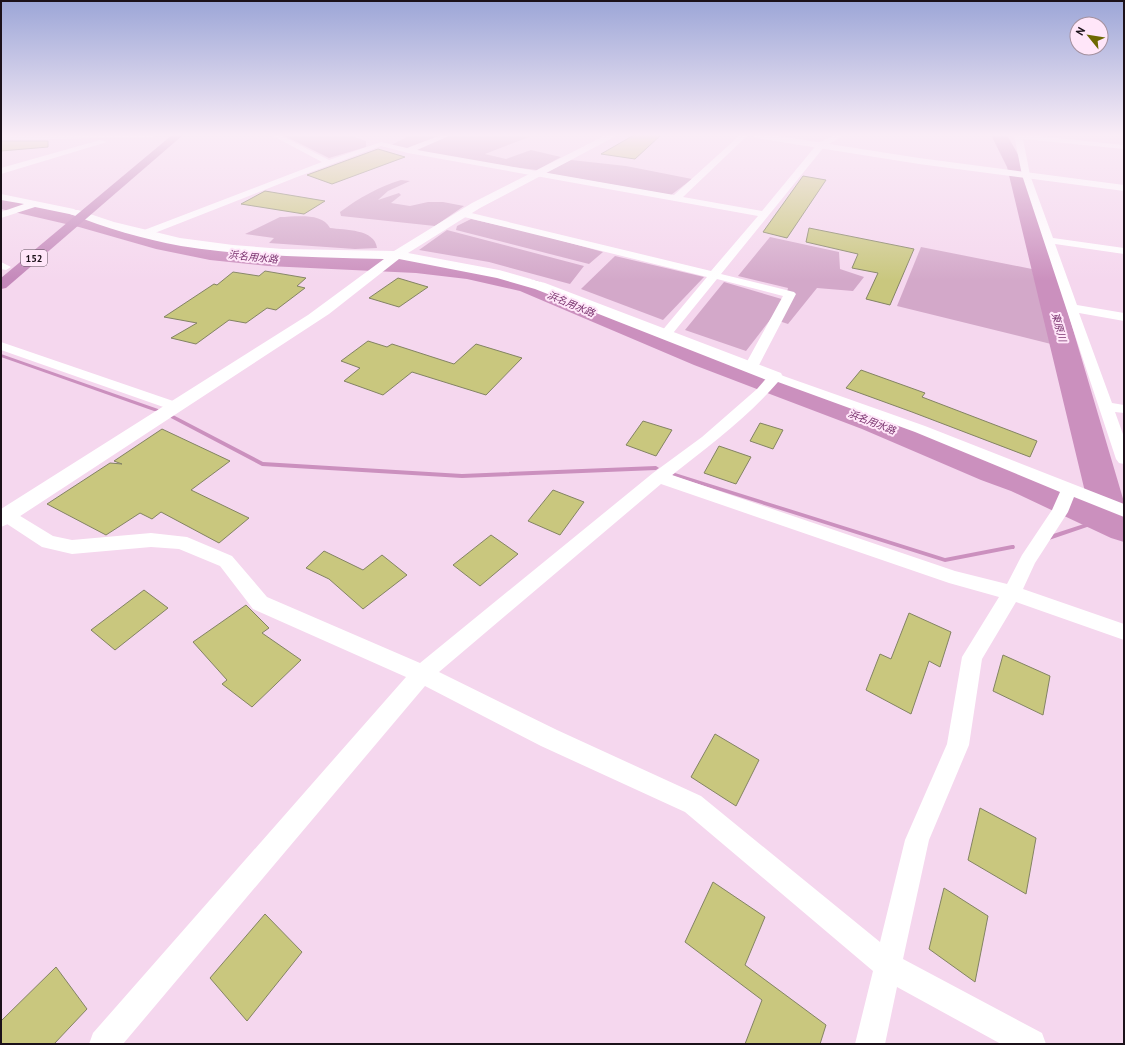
<svg xmlns="http://www.w3.org/2000/svg" width="1125" height="1045" viewBox="0 0 1125 1045" font-family="'PT Sans','Noto Sans JP',sans-serif">
  <style>
    .green { fill: #d3a8c9 }
    .lines { fill: none; stroke-linecap: round; stroke-linejoin: round }
    .stream { fill: #cb90be; fill-rule: evenodd }
    .river { fill: #cb90be; fill-rule: evenodd }
    .building { fill: #c9c77e; stroke: #838363 }
    .minor { fill: #fff; fill-rule: evenodd }
    .tertiary { fill: #fff; fill-rule: evenodd }
    .trunk { fill: #c488ba; fill-rule: evenodd }
    .labels { text-anchor: middle; dominant-baseline: central; stroke-width: 4; stroke-linejoin: round; paint-order: stroke }
    .far-water-label { font-size: 10px; font-style: italic; fill: #79326d; stroke: #ffe6f9 }
    .shield { fill: #ffe6f9; stroke: #5f515c; stroke-width: 1 }
    .shield-label { font-size: 10px; font-weight: bold; fill: #1b1119 }
  </style>
  <rect width="100%" height="100%" fill="#f5d7ee"/>
  <g class="green">
    <path d="M283 135H349L366 141V147L329 158Z"/>
    <path d="M411 135H510L529 137 485 154 506 159 531 150 561 157 537 170 473 162 391 145Z"/>
    <path d="M571 160 626 166 692 179 671 195 545 173Z"/>
    <path d="M401 180 410 181 388 191 378 200 399 193 401 195 391 203 410 206 428 202H443L464 206 435 226 341 216 340 212C359 198 378 187 401 180Z"/>
    <path d="M280 217C295 217 322 212 330 228 345 230 375 229 377 248L355 249 269 243 274 238 245 234Z"/>
    <path d="M471 219 534 233 603 252 589 264 456 230 457 226Z"/>
    <path d="M447 230 584 266 570 284 489 262 419 250Z"/>
    <path d="M770 237 839 252 840 269 864 277 853 291 817 288 788 324 779 321 784 302 746 351 685 330 724 282 785 300 788 288 738 276Z"/>
    <path d="M921 247 1032 269 1051 344 897 306Z"/>
    <path d="M615 256 704 277 663 320 581 289Z"/>
  </g>
  <g class="lines">
    <g class="stream">
      <path d="M1 354 158 409 159 410 158 411H154L1 357Z"/>
      <path d="M173 415 263 462 462 474 656 466 659 468 656 470 462 478 262 466 171 418 170 417Z"/>
      <path d="M675 473 945 558 1012 545H1014L1015 547 1014 549H1012L945 562 673 476 672 475Z"/>
      <path d="M1109 519H1113L1114 521 1110 528H1108L1087 527 1049 540H1047L1046 538 1047 536 1087 523 1106 524Z"/>
    </g>
    <path class="river" d="M991 135H1007L1025 167 1124 502V542L1111 538 1011 491 981 480 862 429 694 365 520 291 467 279 416 273 268 266 210 260 156 249 79 227 1 209V197L84 216 159 236 210 246 268 252 416 259 467 265 538 281 714 353 884 415 1005 464 1035 473 1086 496 1007 167Z"/>
  </g>
  <g class="building">
    <path d="M634 135H661L635 159 601 154Z"/>
    <path d="M1 141H48V147L1 151Z"/>
    <path d="M378 149 405 157 332 184 307 175Z"/>
    <path d="M803 176 826 180 787 238 763 232Z"/>
    <path d="M265 191 325 201 304 214 241 204Z"/>
    <path d="M809 228 914 249 890 305 866 299 878 273 852 268 858 254 806 242Z"/>
    <path d="M265 271 306 278 297 286 305 288 276 310 267 308 246 323 229 320 196 344 171 338 197 323 164 317 214 284 217 285 233 272 259 276Z"/>
    <path d="M398 278 428 287 399 307 369 298Z"/>
    <path d="M368 341 387 347 392 344 454 364 476 344 522 358 486 395 412 372 383 395 344 381 360 368 341 361Z"/>
    <path d="M861 370 925 393 922 397 1037 441 1030 457 912 412 846 388Z"/>
    <path d="M643 421 672 430 656 456 626 445Z"/>
    <path d="M760 423 783 430 773 449 750 441Z"/>
    <path d="M162 429 230 461 191 490 249 518 219 543 161 512 152 519 140 513 106 535 47 504 110 463 122 464 114 461Z"/>
    <path d="M719 446 751 457 736 484 704 473Z"/>
    <path d="M553 490 584 502 560 535 528 521Z"/>
    <path d="M491 535 518 554 480 586 453 565Z"/>
    <path d="M324 551 363 570 382 555 407 575 363 609 329 579 306 568Z"/>
    <path d="M144 590 168 608 115 650 91 630Z"/>
    <path d="M246 605 269 628 262 633 301 660 252 707 222 684 227 680 193 642Z"/>
    <path d="M909 613 951 632 940 667 929 661 911 714 866 690 880 654 891 659Z"/>
    <path d="M1003 655 1050 676 1043 715 993 691Z"/>
    <path d="M715 734 759 760 736 806 691 777Z"/>
    <path d="M980 808 1036 838 1026 894 968 860Z"/>
    <path d="M713 882 765 917 745 965 826 1025 820 1044H745L762 1000 685 942Z"/>
    <path d="M944 888 988 916 975 982 929 949Z"/>
    <path d="M265 914 302 952 247 1021 210 978Z"/>
    <path d="M56 967 87 1009 54 1044H1V1021Z"/>
  </g>
  <g class="lines">
    <g class="minor">
      <path d="M48 135H156L152 137 1 140V136Z"/>
      <path d="M271 135H280L329 160 381 142 407 148 441 135H451L417 150 674 195 740 135H748L683 197 762 211 818 143 835 135H844L824 147 721 274 794 292 796 294 758 367 756 370H746L744 367 783 296 717 279 669 338H661L659 335 661 332 707 277 460 216 458 214 463 211 711 271 758 216 408 153 381 146 297 177 147 236H139L138 234 139 232 322 162Z"/>
      <path d="M1014 135H1028L1124 145V149L1023 139 1030 175 1053 238 1124 248V254L1055 244 1077 305 1124 313V321L1079 313 1112 403 1124 405V413L1115 412 1124 437V464L1119 463 1116 459 1022 175Z"/>
      <path d="M100 140 107 142 1 174V168Z"/>
      <path d="M1 194 74 209 79 212 74 215 35 207 1 218V212L24 204 1 200Z"/>
      <path d="M1 262 11 267 6 270 1 269Z"/>
      <path d="M1 342 179 403 181 406 179 409H169L1 350Z"/>
      <path d="M775 373 925 426 1124 504V517L1074 497 1068 512 1035 563 1023 589 1124 624V640L1016 602 982 659 969 745 929 840 903 959 1042 1033 1046 1044H1001L897 987 885 1044H855L873 971 685 812 541 746 425 686 123 1044H89L93 1033 406 677 253 609 220 566 179 549 151 547 72 554 42 547 1 520V510L6 509 12 511 53 536 72 540 151 533 187 537 232 556 267 597 420 663 653 473 702 437 757 389 770 374ZM778 382 915 432 1060 492 1052 510 1022 555 1007 584 955 571 672 475C708 447 747 418 778 382ZM661 484 949 583 999 597 962 657 947 744 905 840 880 942 701 796 557 730 439 672Z"/>
    </g>
    <g class="tertiary">
      <path d="M606 135H618L480 208 408 253 499 270 545 283 781 373 783 377 781 381 775 382 769 381 535 289 497 278 399 259 329 314 8 524 1 527V509L308 315 384 259C316 257 248 257 181 246 143 239 106 228 70 214L68 212 70 210H78L114 222 180 238 233 245 283 249 394 251 472 203Z"/>
      <path d="M752 135H772L919 158 1124 185V191L919 164 756 138Z"/>
    </g>
    <path class="trunk" d="M172 135H183L6 288 1 289V278Z"/>
  </g>
  <linearGradient id="sky" x2="0" y2="1"><stop stop-color="#9ca6d7"/><stop offset="0.48" stop-color="#faedf7"/><stop offset="1" stop-color="#faedf7" stop-opacity="0"/></linearGradient>
  <rect width="1125" height="281" fill="url(#sky)"/>
  <g class="labels">
    <g class="far-water-label">
      <text transform="translate(253 257) rotate(6)">浜名用水路</text>
      <text transform="translate(571 304) rotate(23)">浜名用水路</text>
      <text transform="translate(1059 327) rotate(75)">東原川</text>
      <text transform="translate(872 422) rotate(22)">浜名用水路</text>
    </g>
    <rect class="shield" x="21" y="250" width="26" height="16" rx="3"/>
    <g class="shield-label">
      <text x="34" y="258">152</text>
    </g>
  </g>
  <rect width="1125" height="1045" fill="none" stroke="#1b1119" stroke-width="4"/>
  <g transform="translate(1089 36) rotate(300)"><circle r="19" fill="#ffe6f9" stroke="#a4919f"/>
  <path d="M0-3L7 15L0 10L-7 15Z" fill="#6d6902"/>
  <text y="-6" font-size="11" font-weight="bold" text-anchor="middle" fill="#1b1119">N</text>
  </g>
</svg>
